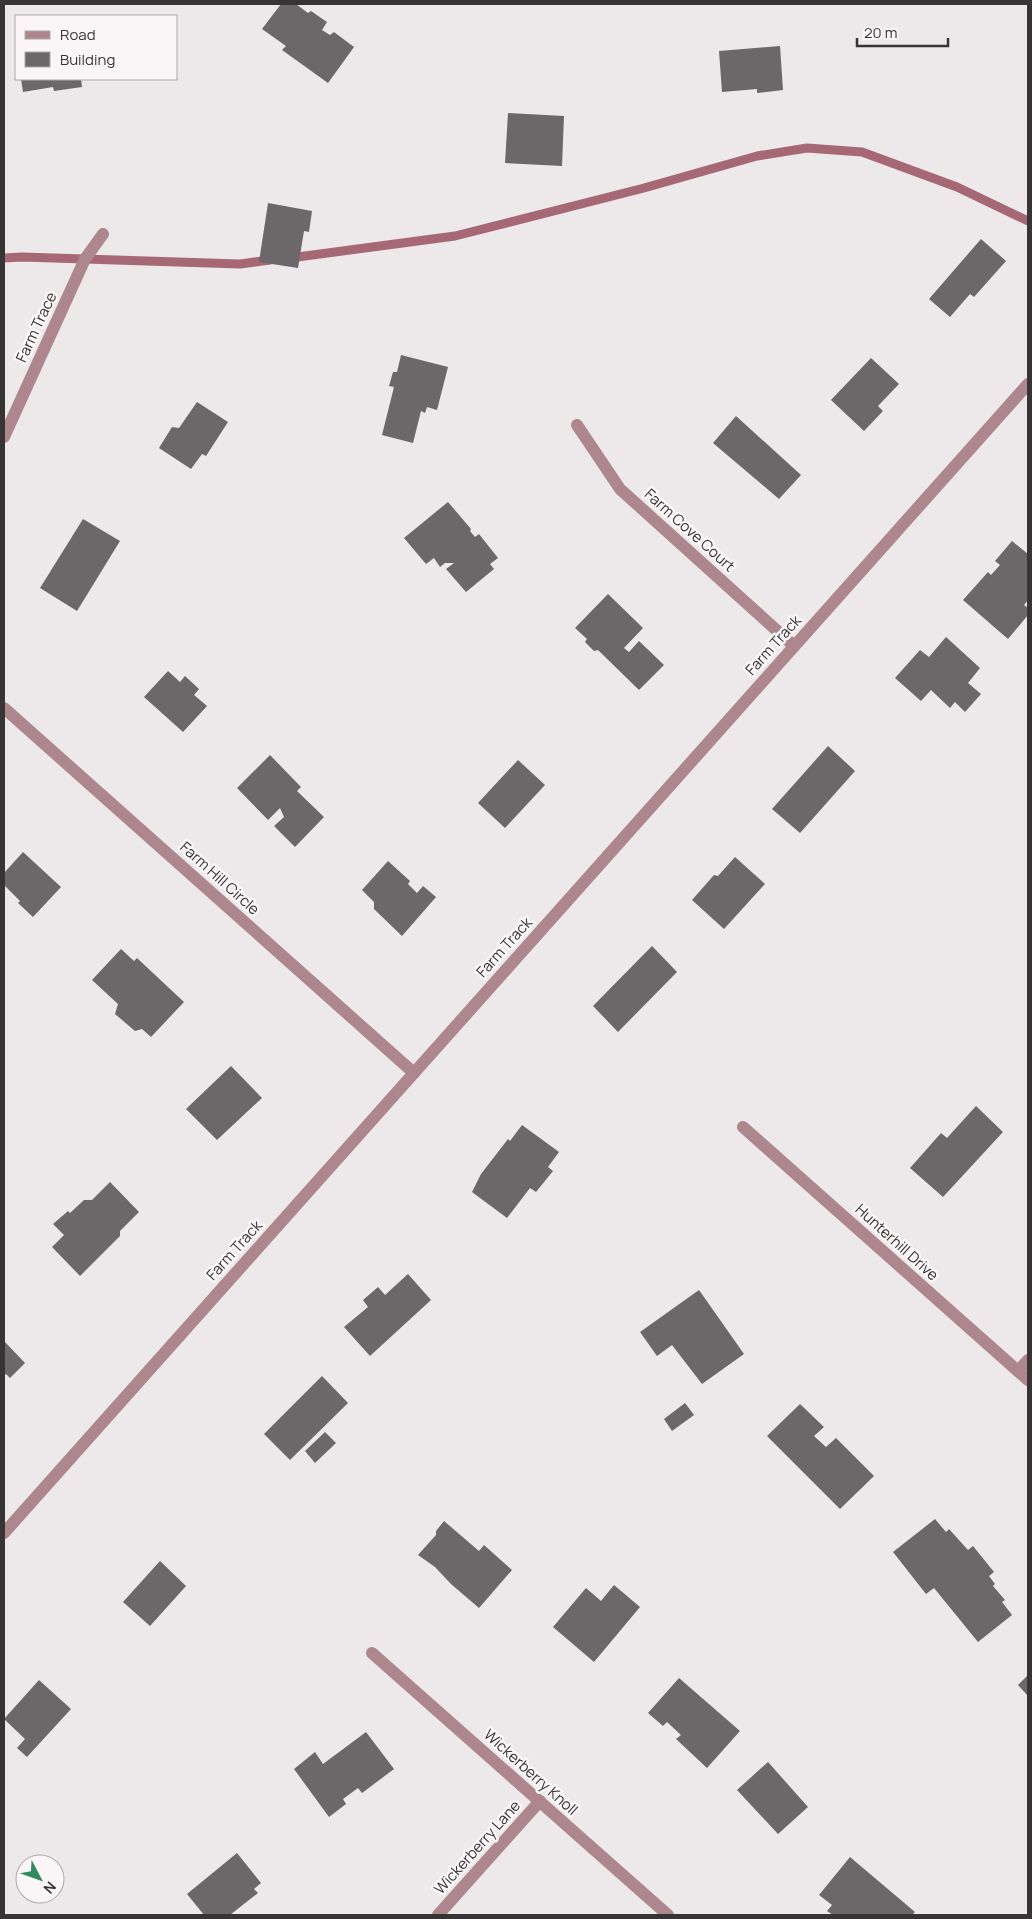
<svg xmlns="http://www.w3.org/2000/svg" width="1032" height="1919" viewBox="0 0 1032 1919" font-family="Manrope,sans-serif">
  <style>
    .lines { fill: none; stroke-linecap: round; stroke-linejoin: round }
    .stream { stroke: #a76875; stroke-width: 9 }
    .building { fill: #6c6768 }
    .minor { stroke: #ae868d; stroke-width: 12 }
    .labels { text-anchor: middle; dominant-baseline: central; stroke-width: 5; stroke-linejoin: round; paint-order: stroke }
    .street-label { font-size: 15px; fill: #363434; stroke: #faf5f6 }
  </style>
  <rect width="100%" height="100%" fill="#ede8e9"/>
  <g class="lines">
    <g class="stream">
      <path d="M4 258 22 257 240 264 270 260"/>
      <path d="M290 258 455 236 644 188 757 156 807 148 862 152 957 187 1028 221"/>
    </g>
  </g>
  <g class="building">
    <path d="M281 4H296L308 13 311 11 327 22 322 30 330 35 334 32 354 47 328 83 282 50 286 46 262 29Z"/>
    <path d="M780 46 783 90 757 93V89L722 92 719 51Z"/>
    <path d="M21 79H81L82 87 54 91 53 87 23 92Z"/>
    <path d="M508 113 564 116 562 166 505 163Z"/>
    <path d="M268 203 312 211 309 232 304 231 298 268 259 262Z"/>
    <path d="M981 239 1006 261 974 297 970 294 950 317 929 299Z"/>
    <path d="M401 355 448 367 437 410 427 407 425 413 421 411 413 443 382 435 394 387 389 386 393 372H397Z"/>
    <path d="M871 358 899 384 878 406 883 411 864 431 831 400Z"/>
    <path d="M197 402 228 422 206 456 202 454 191 469 159 448 172 427 179 428Z"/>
    <path d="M736 416 801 475 779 499 713 443Z"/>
    <path d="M448 502 471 529 470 531 475 537 479 534 498 558 490 564 494 569 466 592 446 569 454 563H445L440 567 434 558 426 564 404 538Z"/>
    <path d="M83 519 120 541 77 611 40 588Z"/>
    <path d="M1012 541 1028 554V600L1024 605 1028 608V615L1008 639 963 600 988 572 991 575 1000 565 995 561Z"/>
    <path d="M608 594 643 628 624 648 629 652 639 641 664 665 639 690 598 650 594 651 585 642 587 639 575 628Z"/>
    <path d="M946 637 980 668 968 683 981 694 965 712 955 702 950 708 931 690 921 701 895 678 920 650 929 657Z"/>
    <path d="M168 671 180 682 185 676 199 689 194 695 207 706 183 732 144 697Z"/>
    <path d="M828 746 855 771 800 833 772 809Z"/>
    <path d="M270 755 301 787 297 791 324 817 295 847 274 826 284 817 280 808 268 820 237 788Z"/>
    <path d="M518 760 545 785 505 828 478 803Z"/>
    <path d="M23 852 61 887 33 917 18 903 20 901 4 885V873Z"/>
    <path d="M735 857 765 884 724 929 692 900 714 875 718 876Z"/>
    <path d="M388 861 410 881 408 884 417 893 423 886 436 897 402 936 374 909V902L362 890Z"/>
    <path d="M652 946 677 972 618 1032 593 1006Z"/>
    <path d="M121 949 134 961 137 958 184 1002 151 1037 142 1029 135 1031 115 1014 118 1004 92 980Z"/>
    <path d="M231 1066 262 1098 217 1140 186 1109Z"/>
    <path d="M976 1106 1003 1132 943 1197 910 1168 941 1133 947 1138Z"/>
    <path d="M522 1125 559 1152 548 1167 553 1171 536 1192 530 1188 507 1218 472 1192 481 1174 508 1139 510 1141Z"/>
    <path d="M110 1182 139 1212 120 1231V1236L80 1276 52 1247 64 1235 53 1224 68 1211 70 1213 84 1200H92Z"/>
    <path d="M408 1274 431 1300 370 1356 344 1327 368 1307 363 1300 378 1287 385 1295Z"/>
    <path d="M699 1290 744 1354 702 1384 672 1345 657 1356 640 1332Z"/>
    <path d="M4 1341 25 1363 10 1378 6 1374 4 1376Z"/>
    <path d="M322 1376 348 1403 290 1460 264 1434Z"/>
    <path d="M685 1403 694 1415 672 1431 664 1419Z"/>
    <path d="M800 1404 824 1427 814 1436 826 1447 836 1438 874 1476 840 1509 767 1436Z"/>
    <path d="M325 1432 336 1443 315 1463 305 1451Z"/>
    <path d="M935 1519 946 1532 949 1529 968 1550 973 1546 994 1572 989 1576 995 1584 993 1586 1005 1600 1002 1602 1012 1615 978 1642 934 1588 926 1594 893 1552Z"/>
    <path d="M444 1521 479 1551 484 1545 512 1570 479 1608 451 1584 435 1567 418 1555 436 1535V1531Z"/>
    <path d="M160 1561 186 1586 150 1626 123 1602Z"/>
    <path d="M614 1585 640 1607 594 1662 553 1627 586 1588 601 1601Z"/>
    <path d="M1028 1675V1696L1018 1685Z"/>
    <path d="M679 1678 740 1731 707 1768 676 1739 681 1735 667 1722 663 1726 648 1713Z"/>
    <path d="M39 1680 71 1709 27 1757 17 1748 25 1739 4 1719Z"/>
    <path d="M366 1732 394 1769 362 1793 358 1788 343 1799 346 1804 329 1817 294 1769 315 1752 323 1764Z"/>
    <path d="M768 1762 808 1807 778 1834 737 1790Z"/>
    <path d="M237 1853 261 1883 254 1889 258 1893 230 1915H204L187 1894Z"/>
    <path d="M850 1857 915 1912 912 1915H833L827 1911 832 1905 819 1895Z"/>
  </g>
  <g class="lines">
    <g class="minor">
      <path d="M577 425 620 489 794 646"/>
      <path d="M4 437 85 259 103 234"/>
      <path d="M4 708 414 1073"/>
      <path d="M743 1127 1028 1380"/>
      <path d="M1018 1371 1028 1360"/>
      <path d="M4 1533 1028 384"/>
      <path d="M372 1653 668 1915"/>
      <path d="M438 1915 540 1801"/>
    </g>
  </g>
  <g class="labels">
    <g class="street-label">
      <text transform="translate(36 327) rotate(-65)">Farm Trace</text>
      <text transform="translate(690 530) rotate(42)">Farm Cove Court</text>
      <text transform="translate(773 645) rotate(-48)">Farm Track</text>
      <text transform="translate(220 878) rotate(42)">Farm Hill Circle</text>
      <text transform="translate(504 947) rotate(-48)">Farm Track</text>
      <text transform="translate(897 1242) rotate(42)">Hunterhill Drive</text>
      <text transform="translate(234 1250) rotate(-48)">Farm Track</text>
      <text transform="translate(531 1772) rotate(42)">Wickerberry Knoll</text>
      <text transform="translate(477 1847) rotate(-48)">Wickerberry Lane</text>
    </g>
  </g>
  <rect width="1032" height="1919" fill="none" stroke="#363434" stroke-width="10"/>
  <rect x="15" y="15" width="162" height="65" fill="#faf5f6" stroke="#aca8a8"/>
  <rect x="25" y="31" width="25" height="8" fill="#ae868d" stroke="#aca8a8"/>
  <text x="60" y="40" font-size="15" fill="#363434">Road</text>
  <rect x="25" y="52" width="25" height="15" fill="#6c6768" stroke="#aca8a8"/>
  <text x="60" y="65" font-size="15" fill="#363434">Building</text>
  <g transform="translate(40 1879) rotate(131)"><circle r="24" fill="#faf5f6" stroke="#aca8a8"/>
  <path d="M0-4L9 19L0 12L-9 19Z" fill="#348a5e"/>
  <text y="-8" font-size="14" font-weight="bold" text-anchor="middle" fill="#363434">N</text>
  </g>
  <path d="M857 38v8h91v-8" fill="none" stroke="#363434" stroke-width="2.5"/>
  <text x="864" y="38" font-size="15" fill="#363434" stroke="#faf5f6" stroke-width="4" paint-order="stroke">20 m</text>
</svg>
